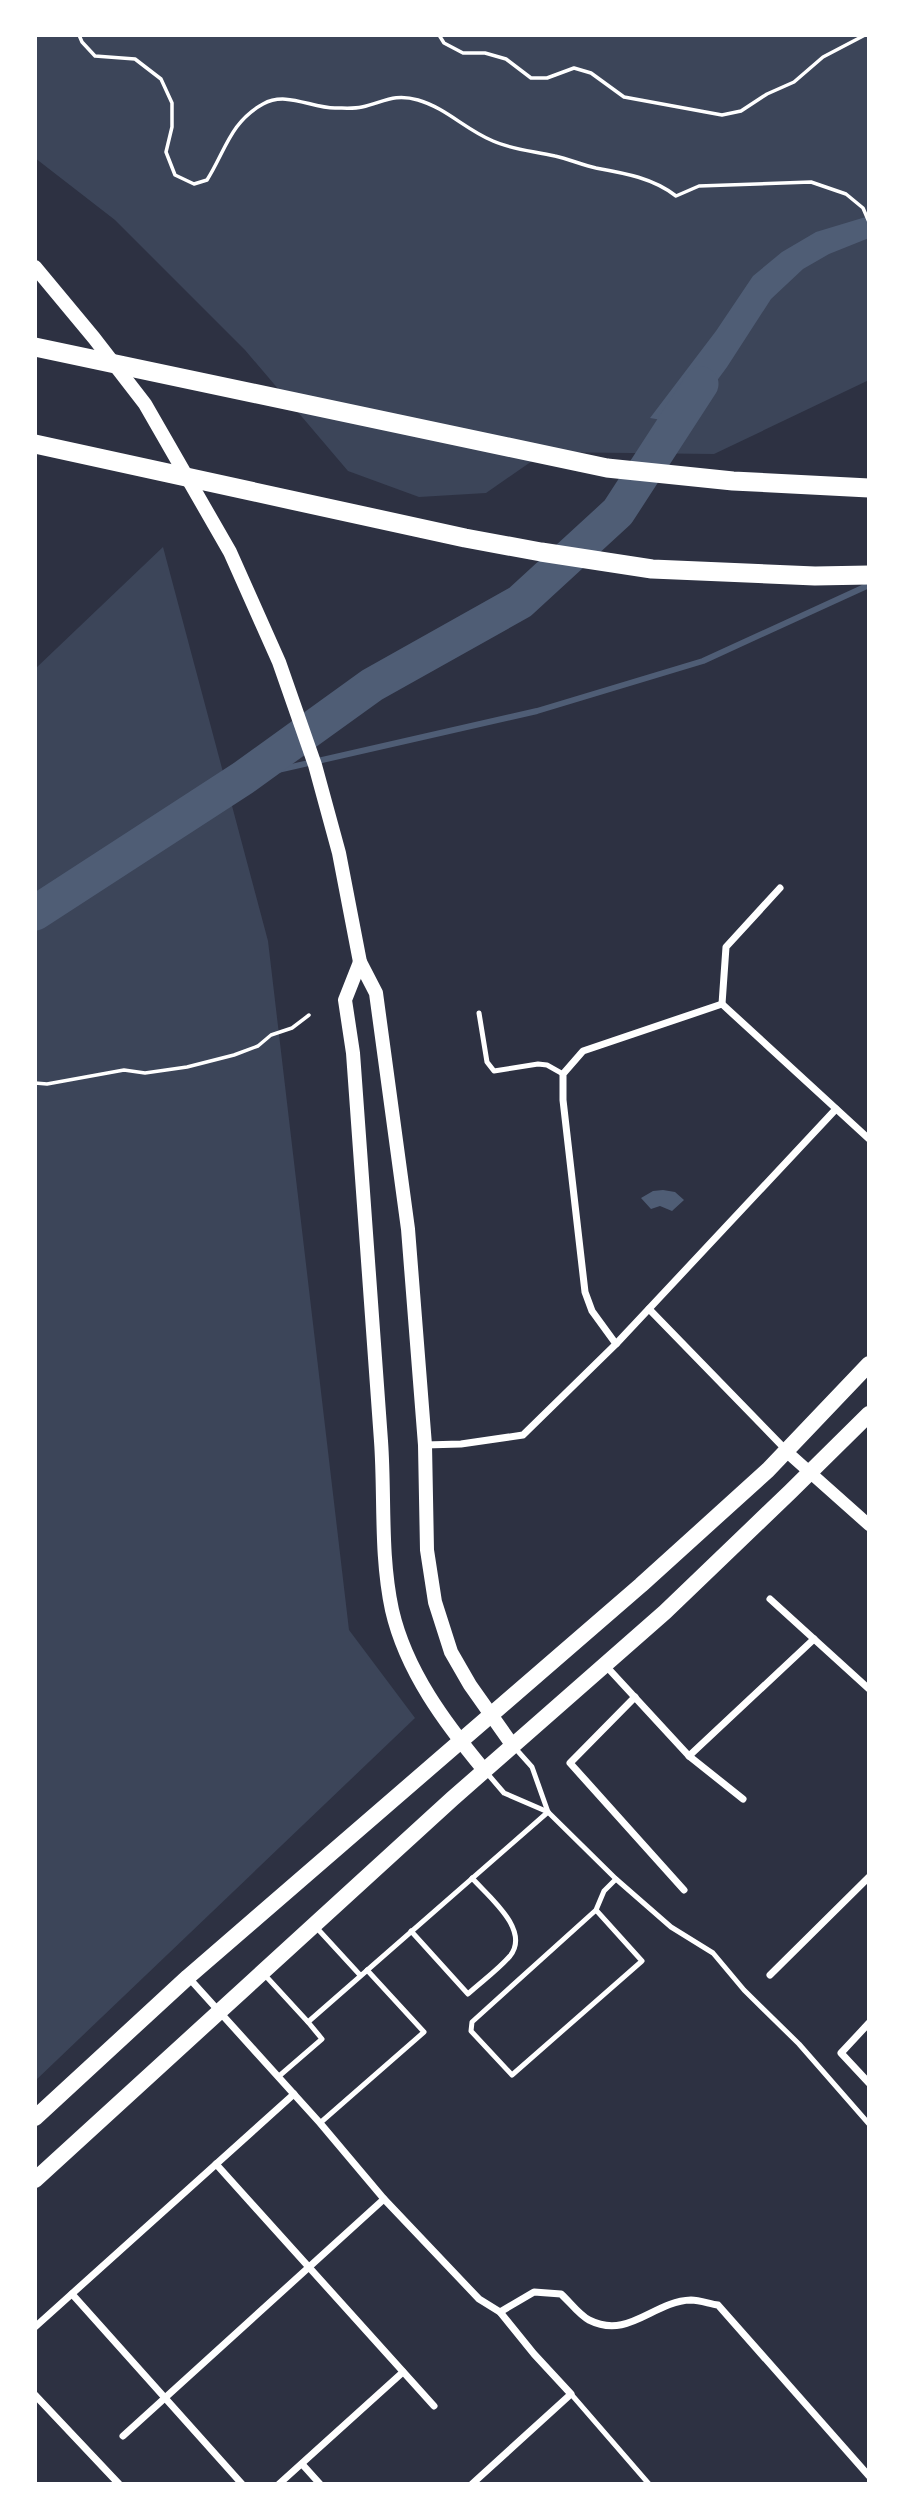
<svg xmlns="http://www.w3.org/2000/svg" width="904" height="2519" viewBox="0 0 904 2519" font-family="'Noto Sans',sans-serif">
  <style>
    .green { fill: #3c4559 }
    .water { fill: #4f5d75 }
    .lines { fill: none; stroke-linecap: round; stroke-linejoin: round }
    .stream { stroke: #4f5d75; stroke-width: 6 }
    .river { stroke: #4f5d75; stroke-width: 35 }
    .path { stroke: #fff; stroke-width: 3.5 }
    .service { stroke: #fff; stroke-width: 5 }
    .minor { stroke: #fff; stroke-width: 7 }
    .tertiary { stroke: #fff; stroke-width: 12 }
    .secondary { stroke: #fff; stroke-width: 14 }
    .primary { stroke: #fff; stroke-width: 16 }
    .motorway { stroke: #fff; stroke-width: 19 }
  </style>
  <rect width="100%" height="100%" fill="#2d3142"/>
  <g class="green">
    <path d="M35 35H869V380L714 454 545 452 486 493 419 497 348 471 245 350 115 220 35 158Z"/>
    <path d="M163 547 268 941 349 1630 415 1718 35 2081V669Z"/>
  </g>
  <g class="water">
    <path d="M869 216V238L829 254 803 269 771 299 727 367 685 424 650 418 716 331 753 276 782 252 816 232Z"/>
    <path d="M663 1190 675 1192 684 1200 672 1211 660 1206 651 1209 641 1198 653 1191Z"/>
  </g>
  <g class="lines">
    <path class="stream" d="M243 778 537 711 703 661 869 585"/>
    <path class="river" d="M35 913 243 778 372 685 520 602 618 512 701 384"/>
    <g class="path">
      <path d="M79 35 82 42 95 56 135 59 161 79 172 103V127L166 152 175 175 194 184 207 180C225 152 230 122 263 104 286 91 311 108 335 108 344 108 354 109 362 107 384 102 394 93 418 100 446 108 466 130 493 141 513 150 534 151 555 156 569 159 582 165 596 168 624 173 653 178 676 196L699 186 811 182 846 194 863 208 869 222"/>
      <path d="M439 35 444 43 463 53H485L506 59 531 78H547L574 68 591 73 624 97 722 115 741 111 767 94 794 82 823 57 865 35"/>
      <path d="M35 1083 47 1084 124 1070 145 1073 187 1067 234 1055 258 1046 271 1035 292 1028 309 1015"/>
    </g>
    <g class="service">
      <path d="M479 1013 487 1062 494 1071 538 1064 547 1065 563 1074"/>
      <path d="M515 1748 532 1767 548 1812"/>
      <path d="M486 1772 504 1793 548 1812 616 1879 671 1927 713 1953 744 1990 799 2044 869 2124"/>
      <path d="M596 1910 642 1961 512 2075 471 2031 472 2022 596 1910 604 1891 616 1879"/>
      <path d="M315 1926 360 1975"/>
      <path d="M411 1931 468 1994C481 1982 498 1970 510 1956 531 1930 488 1896 472 1878"/>
      <path d="M263 1973 308 2022 548 1812"/>
      <path d="M278 2077 322 2039 308 2022"/>
      <path d="M320 2123 424 2032 367 1970"/>
      <path d="M571 2394 649 2484"/>
    </g>
    <g class="minor">
      <path d="M722 1004 726 947 780 888"/>
      <path d="M649 1309 787 1451"/>
      <path d="M616 1344 592 1311 585 1292 563 1100V1074L583 1051 722 1004 869 1139"/>
      <path d="M425 1445 461 1444 523 1435 616 1344 836 1109"/>
      <path d="M770 1599 869 1689"/>
      <path d="M606 1666 689 1756 743 1799"/>
      <path d="M635 1697 570 1763 684 1890"/>
      <path d="M689 1756 814 1639"/>
      <path d="M770 1975 869 1877"/>
      <path d="M188 1977 320 2123 384 2199 479 2299 500 2312 534 2354 571 2394 472 2484"/>
      <path d="M869 2023 841 2053 869 2083"/>
      <path d="M216 2164 434 2406"/>
      <path d="M72 2294 242 2484"/>
      <path d="M500 2312 534 2292 561 2294C569 2301 579 2315 589 2320 629 2340 653 2301 691 2300 700 2300 710 2304 718 2305L869 2476"/>
      <path d="M35 2327 294 2094"/>
      <path d="M35 2395 119 2484"/>
      <path d="M123 2436 384 2199"/>
      <path d="M302 2464 320 2484"/>
      <path d="M279 2484 403 2372"/>
    </g>
    <path class="tertiary" d="M787 1452 869 1525"/>
    <g class="secondary">
      <path d="M35 267 94 338 145 404 230 552 279 662 315 765 339 853 360 962 376 993 408 1229 425 1445 427 1550 435 1602 451 1652 470 1685 513 1746"/>
      <path d="M360 962 345 1000 353 1053C362 1182 372 1311 381 1441 385 1497 380 1554 392 1610 406 1671 445 1723 484 1770"/>
    </g>
    <g class="primary">
      <path d="M35 2118 188 1977 641 1585 768 1470 869 1364"/>
      <path d="M35 2180 452 1799 665 1612 790 1492 869 1414"/>
    </g>
    <g class="motorway">
      <path d="M35 347 607 468 733 481 869 488"/>
      <path d="M35 444 465 538 541 552 652 569 815 576 869 575"/>
    </g>
  </g>
  <rect width="904" height="2519" fill="none" stroke="#ffffff" stroke-width="74"/>
</svg>
